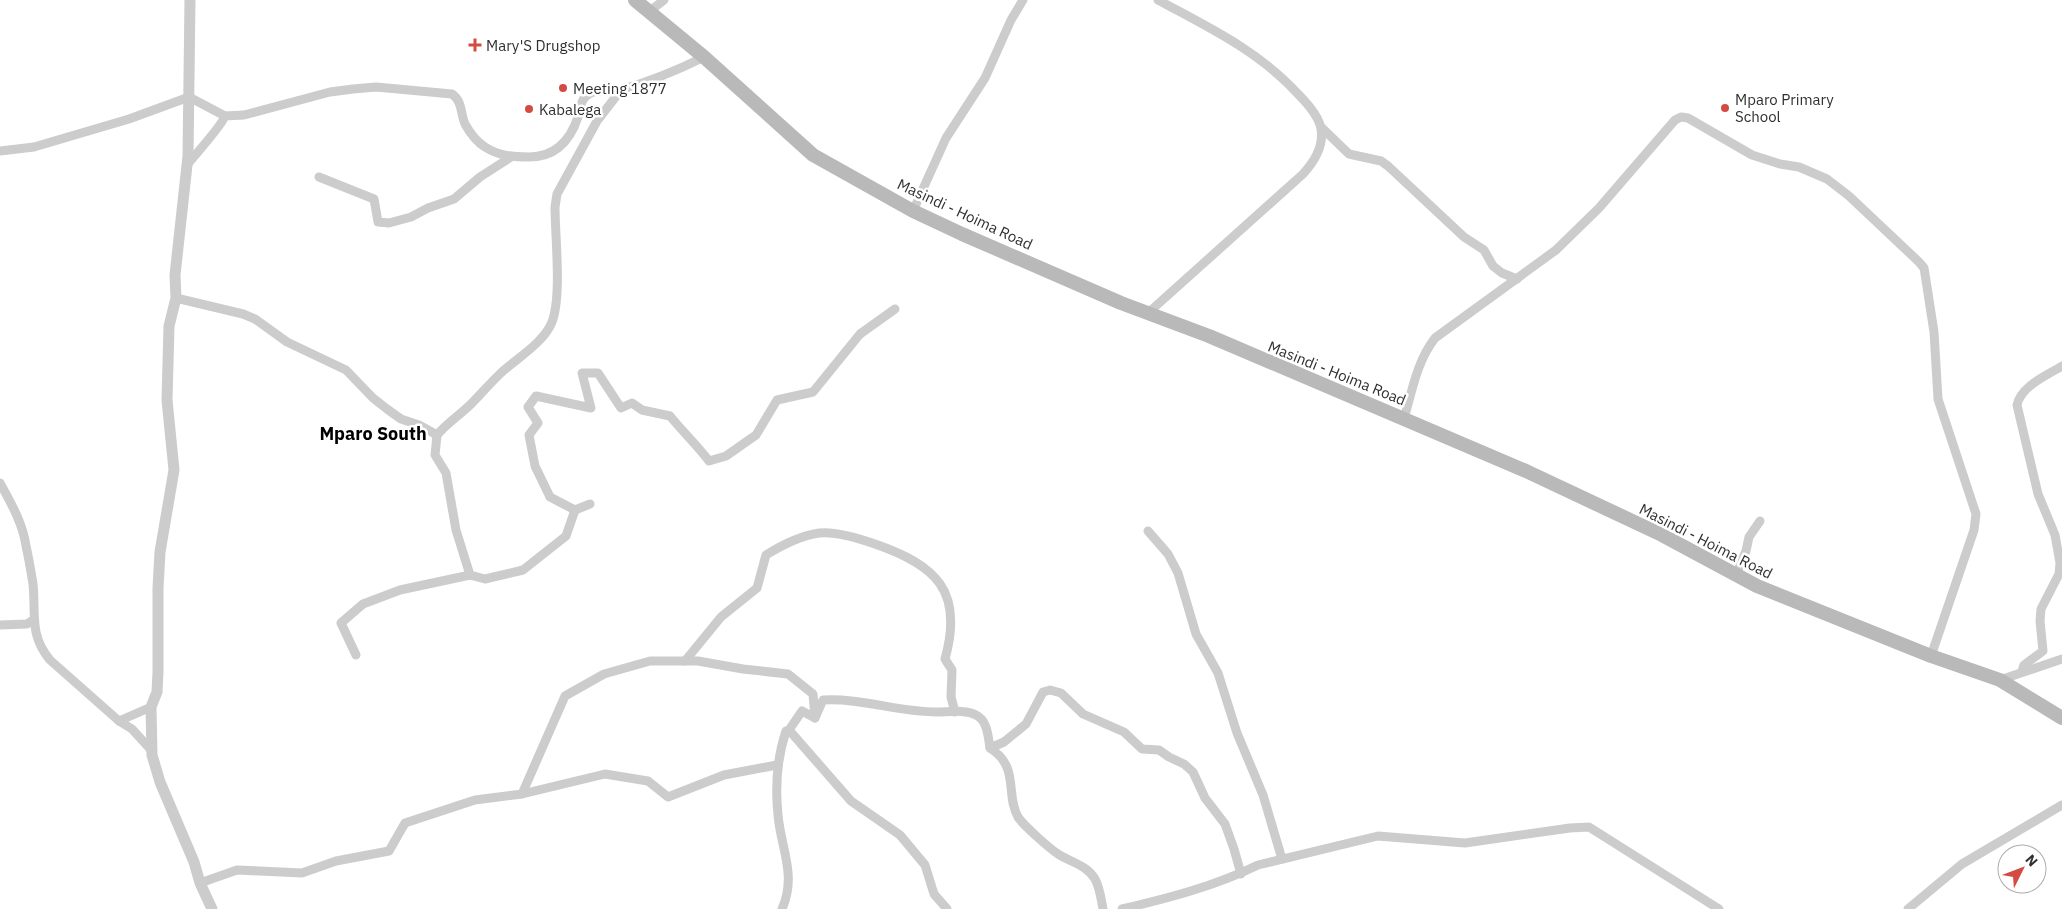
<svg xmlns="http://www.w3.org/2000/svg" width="2062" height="909" viewBox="0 0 2062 909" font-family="'IBM Plex Sans',sans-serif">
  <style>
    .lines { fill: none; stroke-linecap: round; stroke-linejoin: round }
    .minor { stroke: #ccc; stroke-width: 9 }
    .tertiary { stroke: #ccc; stroke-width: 11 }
    .secondary { stroke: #b9b9b9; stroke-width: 14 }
    .poi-dot { fill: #d44b43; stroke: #fff; stroke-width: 2 }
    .labels { text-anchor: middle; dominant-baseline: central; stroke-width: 5; stroke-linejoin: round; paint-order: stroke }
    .poi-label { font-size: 15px; fill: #2f2f2f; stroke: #fff; text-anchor: start }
    .street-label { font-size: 15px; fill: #2f2f2f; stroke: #fff }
    .quarter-label { font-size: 18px; font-weight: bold; fill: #000; stroke: #fff }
  </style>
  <rect width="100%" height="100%" fill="#fff"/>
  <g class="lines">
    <g class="minor">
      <path d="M650 11 664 0"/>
      <path d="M1321 127 1349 154 1381 161 1388 166 1464 237 1484 250 1493 266 1502 273 1517 279"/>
      <path d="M0 151 34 147 129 119 189 97 225 116"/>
      <path d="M187 165C195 155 223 124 225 116L244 115 330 92 353 89 376 87 452 94C463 102 460 113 465 124 470 133 477 142 485 147 499 156 513 157 529 157 555 157 570 141 578 117 581 108 580 99 589 94 599 88 612 92 623 89 651 81 678 70 704 57"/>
      <path d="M319 177 374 199 378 222 389 223 411 217 428 208 454 199 480 177 511 157"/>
      <path d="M913 211 946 138 985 78 1011 20 1023 0"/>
      <path d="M176 298 243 314 255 319 287 342 346 370 373 398 387 409 401 419 419 425 437 435C447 423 460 415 471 404 482 393 492 381 503 371 519 357 544 342 552 322 562 296 555 236 555 207L557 194 597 121 621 90"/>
      <path d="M1148 313 1303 174C1314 162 1324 146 1321 129 1319 116 1307 103 1298 94 1259 51 1208 27 1158 0"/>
      <path d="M1404 419C1412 391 1417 361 1435 338L1556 250 1599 208 1675 120 1681 117 1688 118 1752 155 1780 164 1799 167 1827 179 1849 196 1919 262 1924 268 1925 274 1934 332 1938 399 1976 514 1974 530 1931 656"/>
      <path d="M0 483C11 503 23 524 26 546 29 559 31 572 33 584 36 614 29 635 50 660L119 721 151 707"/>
      <path d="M590 504 575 510 550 497 535 466 529 435 538 423 528 407 536 396 591 408 582 373H598L621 408 632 403 642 410 670 416C683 432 697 445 709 461L726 456 756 435 777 400 813 392 860 334 895 309"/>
      <path d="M1148 531 1168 554 1178 573 1196 634 1218 673 1237 733 1263 795 1282 859"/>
      <path d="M470 575 485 579 523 570 566 536 575 510"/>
      <path d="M1736 575 1746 551 1749 537 1760 521"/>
      <path d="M0 625 27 624 33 620"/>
      <path d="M356 655 341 623 363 604 400 590 470 575 456 530 446 473 435 455 437 435"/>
      <path d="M685 661 721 617 757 588 766 555C782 545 799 536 819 533 836 531 858 538 875 544 936 565 964 591 945 659L952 670 951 697 955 712"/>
      <path d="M2022 671 2024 665 2043 651 2040 621 2041 609 2059 574 2060 563 2055 535 2038 494 2017 405C2021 386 2046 376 2062 366"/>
      <path d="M2000 680 2062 659"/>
      <path d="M119 721 132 729 152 751"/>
      <path d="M789 730 851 801 900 835 925 865 934 894 947 909"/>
      <path d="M990 748 1004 742 1026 724 1043 692 1050 690 1061 693 1083 714 1124 732 1142 749 1159 750 1169 757 1184 764 1193 772 1205 798 1225 824 1234 849 1241 874"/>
      <path d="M522 794 605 774 648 781 668 797 724 775 777 765"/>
      <path d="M200 883 237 870 302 873 336 861 389 851 405 823 475 800 522 794 565 696 604 674 650 661H698L743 669 788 674 813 694 815 718"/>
      <path d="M782 909C797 875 781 849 778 815 775 786 777 758 786 731L789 730 802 711 815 718 823 700C862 698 898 712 937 712 949 712 965 709 976 715 988 721 988 737 990 748 1020 767 1005 794 1018 817 1023 825 1049 848 1058 854 1070 862 1087 865 1095 879 1100 888 1101 899 1103 909"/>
      <path d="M1122 909C1169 898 1215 886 1258 865L1378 836 1465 843 1570 828 1589 827 1719 909"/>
      <path d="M1908 909 1962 864 2062 805"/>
    </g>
    <path class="tertiary" d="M190 0 188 156 175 275 176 298 169 326 167 400 174 470 160 552 158 588V672L157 692 151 707 152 755 160 782 194 862 200 883 212 909"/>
    <path class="secondary" d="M635 0 704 57 813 155 913 211 962 234 1121 303 1209 336 1526 471 1662 535 1757 586 1931 656 2000 680 2062 718"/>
  </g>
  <g class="poi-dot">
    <path d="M472.5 37.5h5v5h5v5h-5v5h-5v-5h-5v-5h5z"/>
    <circle cx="563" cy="88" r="5"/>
    <circle cx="1725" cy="108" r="5"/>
    <circle cx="529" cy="109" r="5"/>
  </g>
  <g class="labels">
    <g class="poi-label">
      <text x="486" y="45">Mary'S Drugshop</text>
      <text x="573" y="88">Meeting 1877</text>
      <text x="1735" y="99">Mparo Primary<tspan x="1735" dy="17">School</tspan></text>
      <text x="539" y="109">Kabalega</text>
    </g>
    <g class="street-label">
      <text transform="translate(965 214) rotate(25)">Masindi - Hoima Road</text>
      <text transform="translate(1337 373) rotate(22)">Masindi - Hoima Road</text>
      <text transform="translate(1706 541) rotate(27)">Masindi - Hoima Road</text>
    </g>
    <g class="quarter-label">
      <text x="373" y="433">Mparo South</text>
    </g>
  </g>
  <g transform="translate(2022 869) rotate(48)"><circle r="24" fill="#ffffff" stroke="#acacac"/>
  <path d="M0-4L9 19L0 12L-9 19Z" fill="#d44b43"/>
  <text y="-8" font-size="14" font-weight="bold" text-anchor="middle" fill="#2f2f2f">N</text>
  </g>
</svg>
